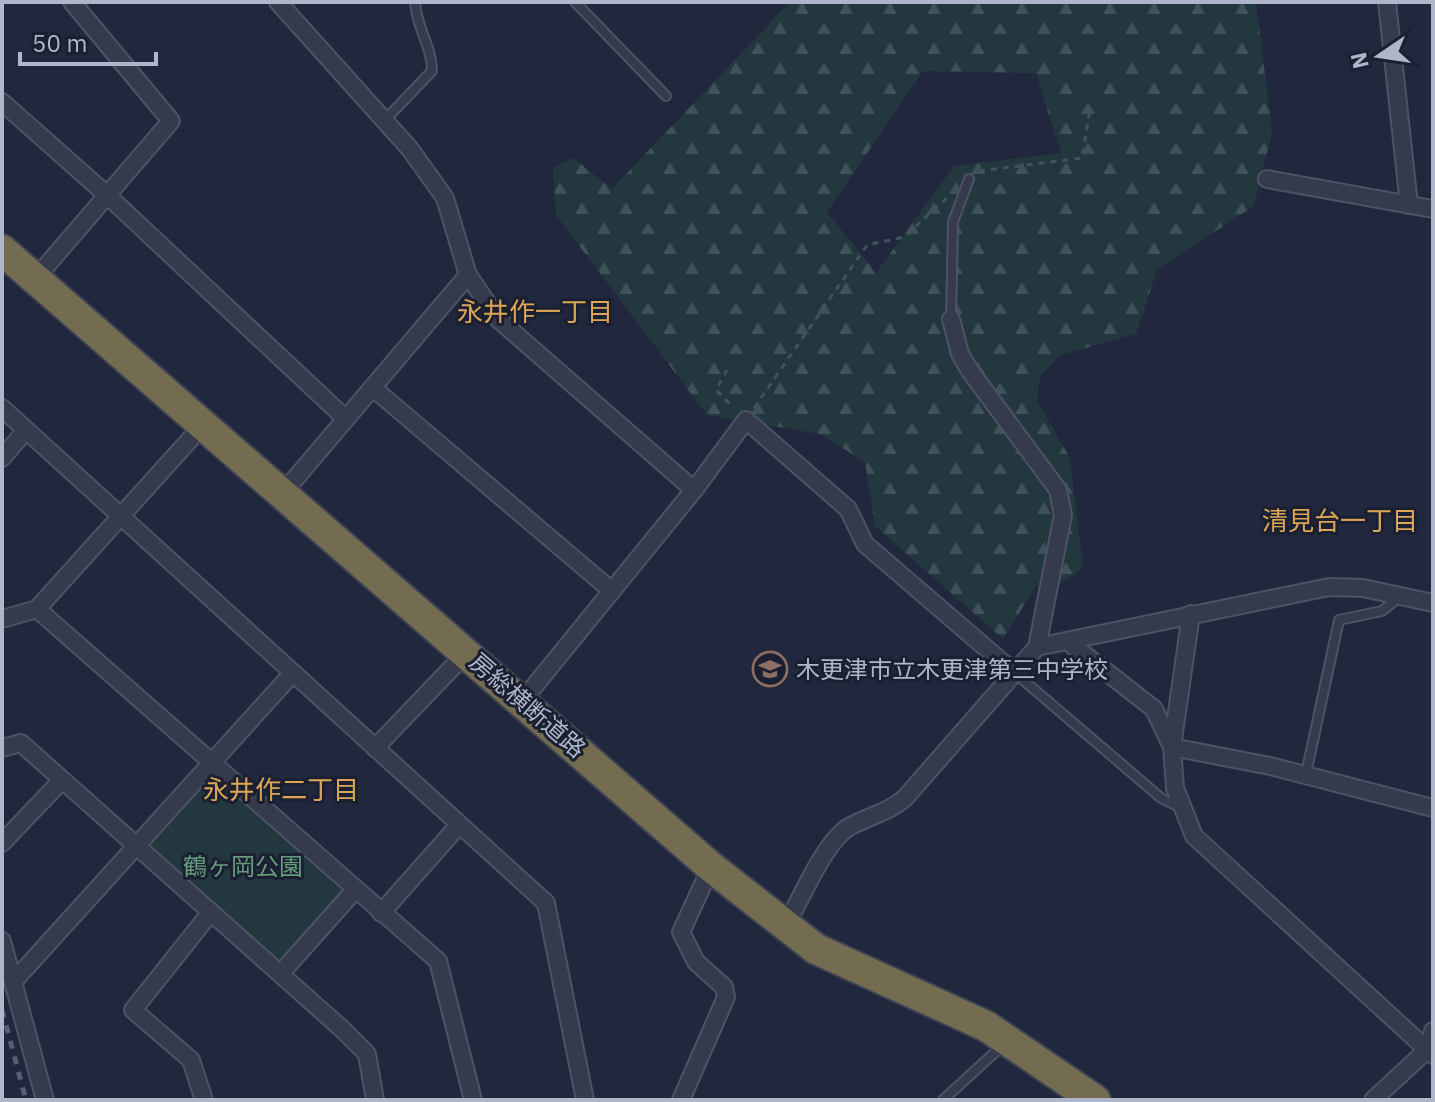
<svg xmlns="http://www.w3.org/2000/svg" width="1435" height="1102" viewBox="0 0 1435 1102" font-family="'IBM Plex Sans','Noto Sans JP',sans-serif">
  <style>
    .forest { fill: url(#forest-firs); fill-rule: evenodd }
    .park { fill: #23373e }
    .lines { fill: none; stroke-linecap: round; stroke-linejoin: round }
    .lane-casing { stroke: #4d5365; stroke-width: 12 }
    .street-casing { stroke: #4d5365; stroke-width: 20 }
    .highway-casing { stroke: #3d4355; stroke-width: 34 }
    .path { stroke: #41545c; stroke-width: 3; stroke-dasharray: 6 6; stroke-linecap: butt }
    .lane { stroke: #353b4d; stroke-width: 8 }
    .street { stroke: #353b4d; stroke-width: 16 }
    .highway { stroke: #746c51; stroke-width: 30 }
    .rail { stroke: #565e75; stroke-width: 5; stroke-dasharray: 8 8; stroke-linecap: butt }
    .labels { text-anchor: middle; dominant-baseline: central; stroke-width: 6; stroke-linejoin: round; paint-order: stroke }
    .poi-label { font-size: 24px; fill: #b0b6c9; stroke: #1a2032; text-anchor: start }
    .street-label { font-size: 24px; fill: #b0b6c9; stroke: #1a2032 }
    .park-label { font-size: 24px; fill: #659c7a; stroke: #1a2032 }
    .neighbourhood-label { font-size: 26px; fill: #dda657; stroke: #1a2032 }
  </style>
  <defs>
    <pattern id="forest-firs" width="22" height="20" patternUnits="userSpaceOnUse" patternTransform="scale(2)"><rect width="22" height="20" fill="#23373e"/><path d="M5 1l3.5 6h-7zM16 11l3.5 6h-7z" fill="#405259"/></pattern>
  </defs>
  <rect width="100%" height="100%" fill="#21283d"/>
  <path class="forest" d="M790 2H1256L1272 132 1254 206 1157 270 1136 334 1060 355 1040 376 1037 401 1070 458 1083 568 1060 584 1035 587 1003 639 875 526 865 462 820 434 707 415 556 215 553 168 573 158 612 189ZM923 71 1036 73 1061 153 954 166 876 273 827 212Z"/>
  <path class="park" d="M211 764 354 891 281 973 137 846Z"/>
  <g class="lines">
    <g class="lane-casing">
      <g id="lane">
        <path d="M575 2 666 96"/>
        <path d="M384 121 432 71C432 46 416 27 415 2"/>
        <path d="M951 319 953 222 969 179"/>
        <path d="M1015 673 1161 798 1179 807"/>
        <path d="M1306 774 1339 620 1382 611 1398 598"/>
        <path d="M943 1100 1004 1044"/>
      </g>
    </g>
    <g class="street-casing">
      <g id="street">
        <path d="M278 2 410 149 445 198 468 275 498 319 694 490 523 700"/>
        <path d="M1387 2 1409 205"/>
        <path d="M2 102 108 196 346 419"/>
        <path d="M1267 179 1433 209"/>
        <path d="M35 279 171 121 72 2"/>
        <path d="M373 388 612 591"/>
        <path d="M2 408 546 903 585 1100"/>
        <path d="M2 458 26 430"/>
        <path d="M694 490 746 420 848 509 865 544 1015 673"/>
        <path d="M283 493 468 275"/>
        <path d="M37 609 438 961 473 1100"/>
        <path d="M1191 614 1172 747 1175 788 1194 836 1433 1055"/>
        <path d="M2 619 37 609 203 425"/>
        <path d="M1067 641 1154 709 1172 747 1270 766 1433 808"/>
        <path d="M1037 647 1329 587 1363 588 1433 603"/>
        <path d="M2 748 21 743 342 1029 367 1054 375 1100"/>
        <path d="M375 748 467 652"/>
        <path d="M2 843 62 780"/>
        <path d="M381 913 459 825"/>
        <path d="M787 923C801 899 825 841 849 827 868 816 888 813 905 798L1037 647 1063 515 1058 490 970 371 960 354 951 319"/>
        <path d="M2 941 45 1100"/>
        <path d="M281 973 354 891"/>
        <path d="M13 982 292 674"/>
        <path d="M204 1100 191 1060 133 1010 211 912"/>
        <path d="M681 1100 726 997 724 987 696 962 681 932 711 867"/>
        <path d="M1373 1100 1428 1049 1433 1031"/>
      </g>
    </g>
    <g class="highway-casing">
      <path id="highway" d="M2 250 711 867 816 949 986 1026 1095 1100"/>
    </g>
    <g class="path">
      <path d="M979 171 1082 158 1090 109"/>
      <path d="M727 370 716 390 734 408"/>
      <path d="M754 408 867 245 904 237 949 196"/>
    </g>
    <use href="#lane" class="lane"/>
    <use href="#street" class="street"/>
    <use href="#highway" class="highway"/>
    <path class="rail" d="M2 1010 26 1100"/>
  </g>
  <defs>
    <g id="school-ring" transform="scale(1.8)"><circle r="9.5" fill="#1a2032" stroke="#8d6e63" stroke-width="1.5"/><path d="M0-5L7-2L0 1L-7-2ZM-4 1L0 2.5L4 1V4Q0 6-4 4Z" fill="#8d6e63"/></g>
  </defs>
  <g fill-rule="evenodd">
    <use href="#school-ring" x="770" y="669"/>
  </g>
  <g class="labels">
    <g class="poi-label">
      <text x="796" y="669">木更津市立木更津第三中学校</text>
    </g>
    <g class="street-label">
      <text transform="translate(528 705) rotate(41)">房総横断道路</text>
    </g>
    <g class="park-label">
      <text x="243" y="866">鶴ヶ岡公園</text>
    </g>
    <g class="neighbourhood-label">
      <text x="535" y="311">永井作一丁目</text>
      <text x="1340" y="520">清見台一丁目</text>
      <text x="281" y="789">永井作二丁目</text>
    </g>
  </g>
  <rect width="1435" height="1102" fill="none" stroke="#b0b6c9" stroke-width="8"/>
  <g transform="translate(1379 56) rotate(257)" stroke="#1a2032" stroke-width="6" paint-order="stroke">
  <path d="M0-6L14 30L0 20L-14 30Z" fill="#b0b6c9"/>
  <text y="-12" font-size="22" font-weight="bold" text-anchor="middle" fill="#b0b6c9">N</text>
  </g>
  <path d="M20 52v12h136v-12" fill="none" stroke="#b0b6c9" stroke-width="4"/>
  <text x="32" y="52" font-size="24" fill="#b0b6c9" stroke="#1a2032" stroke-width="6" paint-order="stroke">50 m</text>
</svg>
